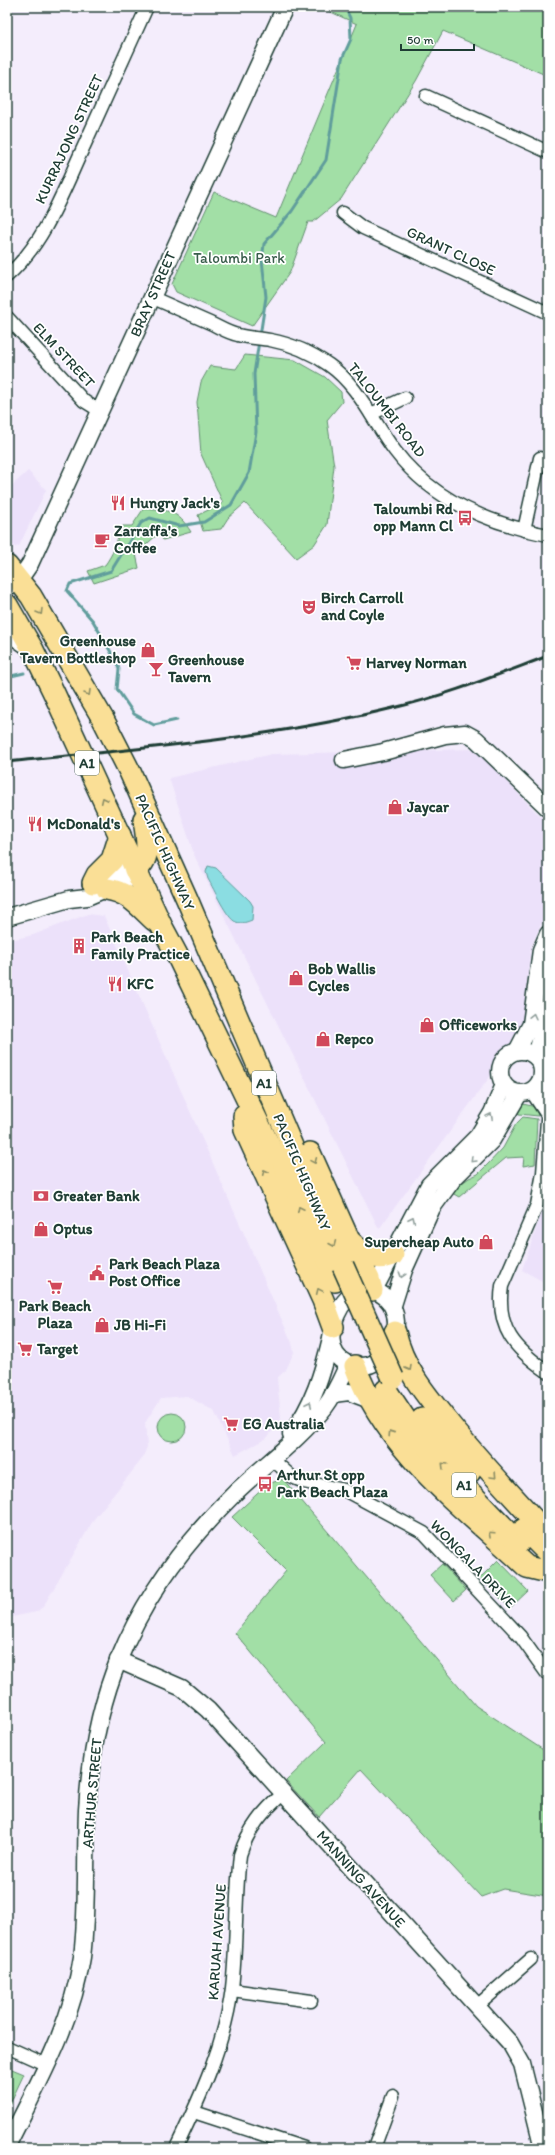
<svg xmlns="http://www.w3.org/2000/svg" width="555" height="2155" viewBox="0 0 555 2155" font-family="Itim,sans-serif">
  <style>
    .built { fill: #ece1fa }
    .green { fill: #a2dfa6; stroke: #608e6d }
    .water { fill: #8bdde2; stroke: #609d9c }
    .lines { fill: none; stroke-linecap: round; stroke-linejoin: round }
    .stream { stroke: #609d9c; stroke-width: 3 }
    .street-casing { stroke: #1f3d34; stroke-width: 15 }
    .secondary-casing { stroke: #1f3d34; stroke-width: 19 }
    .highway-casing { stroke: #1f3d34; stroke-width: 24 }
    .street { stroke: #fff; stroke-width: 12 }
    .secondary { stroke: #fff; stroke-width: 16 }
    .highway { stroke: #fadf96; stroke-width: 21 }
    .rail { stroke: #1f3d34; stroke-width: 3 }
    .highway-bridge-casing { stroke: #1f3d34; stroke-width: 24; stroke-linecap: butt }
    .highway-bridge { stroke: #fadf96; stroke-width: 21 }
    .oneway { stroke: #8c8e65 }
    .oneway2 { stroke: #8f9e9a }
    .labels { text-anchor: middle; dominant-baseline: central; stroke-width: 3.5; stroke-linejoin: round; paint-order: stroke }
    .shield { fill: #fff; stroke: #627771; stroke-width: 1 }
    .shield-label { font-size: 14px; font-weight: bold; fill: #1f3d34 }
    .street-label { font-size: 15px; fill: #1f3d34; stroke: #fff }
    .park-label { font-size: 15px; fill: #395d4b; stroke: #fff }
    .poi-label { font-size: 15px; font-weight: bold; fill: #1f3d34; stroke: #fff; text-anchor: start }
  </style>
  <rect width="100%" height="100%" fill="#f4edfc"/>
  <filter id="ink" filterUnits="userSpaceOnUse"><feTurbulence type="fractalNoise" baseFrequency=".025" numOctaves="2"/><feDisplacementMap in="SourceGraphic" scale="8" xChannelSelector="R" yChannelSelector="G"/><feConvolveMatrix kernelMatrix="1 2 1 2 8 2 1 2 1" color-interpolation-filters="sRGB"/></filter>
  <g filter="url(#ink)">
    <g class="built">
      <path d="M28 471 46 490 19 546 15 547 7 542V490Z"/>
      <path d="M476 749 548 825V910L531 946 521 1034 379 1229 195 857 169 778 272 754Z"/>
      <path d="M88 914 104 916 292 1343 294 1352 286 1370 277 1378 281 1418 267 1438 235 1455 214 1411 187 1396 161 1398 145 1423 147 1447 142 1459 94 1519 43 1607 36 1612 12 1617 7 1620V941L33 935Z"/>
      <path d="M548 1194V1282L546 1283 522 1270Z"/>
    </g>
    <g class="green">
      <path d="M320 7H548V76L443 31 416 81 341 199 313 222H308L290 272 252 326 176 292 172 284 214 192 276 218 357 24Z"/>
      <path d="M245 355 295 360 325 377 341 392 342 402 327 420 334 466 327 525 314 545 296 558 245 503 228 518 221 529 203 531 198 515 223 503 201 454 197 402 201 382 210 366 236 369Z"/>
      <path d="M144 508C169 510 178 511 191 532L163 540 160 532 136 554 139 568 94 583 88 571 105 565C112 555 119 542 118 529L123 526H132Z"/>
      <path d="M523 1104 536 1107 538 1116 519 1114 516 1109Z"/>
      <path d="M523 1117 537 1119 535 1164 523 1166 524 1157 506 1158 459 1197 452 1193 459 1185 469 1178 478 1174 489 1163 503 1148 516 1124Z"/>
      <circle cx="172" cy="1427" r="14"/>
      <path d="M283 1479 476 1706 548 1753V1896L503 1889 481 1897 361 1769 319 1817 286 1781 326 1742 235 1633 286 1571 232 1517 268 1484Z"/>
      <path d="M498 1560 528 1591 510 1608 480 1578Z"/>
      <path d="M442 1564 466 1590 454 1601 430 1575Z"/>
      <path d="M7 2067 24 2074 7 2110Z"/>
    </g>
    <path class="water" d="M208 866 216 868 250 901 253 906 252 920C247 922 242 924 236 922 227 919 214 889 208 879L206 872Z"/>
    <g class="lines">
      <g class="stream">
        <path d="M260 336 266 297 262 260 264 244 292 211 326 160 342 59 351 39 350 18 345 7"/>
        <path d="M101 657 116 661 119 669 117 689 134 714 154 725 177 720"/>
        <path d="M116 661 93 621 67 591 70 584 111 571 141 523 150 518 179 526 204 522 231 505 249 473 256 432 254 374 259 341"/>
        <path d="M7 677 24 673"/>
      </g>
      <g class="street-casing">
        <g id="street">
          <path d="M426 96 548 152"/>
          <path d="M343 213 363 228 548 313"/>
          <path d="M7 276C45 243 63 191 84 146 105 100 126 53 147 7"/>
          <path d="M151 297C171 306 190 314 210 323 219 327 228 333 238 335 248 338 260 338 270 340 291 344 312 353 329 365 359 386 373 422 395 451 432 500 490 524 548 535"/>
          <path d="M7 317 84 401 100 411"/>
          <path d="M371 414 405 398"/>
          <path d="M524 530 540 458"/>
          <path d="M540 1081 546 1097 548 1107 543 1173 537 1205 502 1286C496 1329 515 1349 548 1372"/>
          <path d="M531 1091 547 1115"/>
          <path d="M272 1459 292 1477 304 1482 344 1490 424 1533 520 1636 548 1675"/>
          <path d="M232 1990 311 2001"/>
          <path d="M476 2007 531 1959"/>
          <path d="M7 2047 47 2065"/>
          <path d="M194 2112 304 2148"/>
          <path d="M176 2148C200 2098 225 2044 232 1988 237 1944 235 1900 240 1855 248 1829 263 1811 284 1793"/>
          <path d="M374 2148 393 2096"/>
        </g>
      </g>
      <g class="secondary-casing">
        <g id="secondary">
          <path d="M7 587 19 580 30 564 285 7"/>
          <path d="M7 632 30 648"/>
          <path d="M344 760 383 752 445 735 465 733 476 739 548 808"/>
          <path d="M95 882 122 869 135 870"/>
          <path d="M7 917 69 899 87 897 127 880 135 870"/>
          <circle cx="521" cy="1072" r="21"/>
          <path d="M517 1051 531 1024 541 950 548 934"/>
          <path d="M536 1057 548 1008"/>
          <path d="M372 1290C415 1302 395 1376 352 1365 343 1363 336 1357 333 1348 327 1329 340 1297 360 1291 364 1290 368 1290 372 1290Z"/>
          <path d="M374 1290 429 1185 478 1136 492 1113 504 1085"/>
          <path d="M393 1305 404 1270 432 1208 454 1178 492 1140 519 1094"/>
          <path d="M333 1394 349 1392 370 1400"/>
          <path d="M291 1434C313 1406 323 1372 331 1338"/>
          <path d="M118 1660 182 1688 208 1710 510 2043 522 2064 543 2148"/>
          <path d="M7 2146C37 2085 72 2025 82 1957 88 1909 85 1859 87 1810 90 1759 99 1707 119 1659 145 1595 186 1541 235 1493 264 1465 300 1439 325 1407 335 1394 341 1379 348 1364"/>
        </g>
      </g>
      <g class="highway-casing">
        <g id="highway">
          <path d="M7 566 31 596 103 719 130 772 187 899 343 1266"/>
          <path d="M7 605 33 650 53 691 162 927 177 955 335 1281"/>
          <path d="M135 870C153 859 146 837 144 819"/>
          <path d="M93 883 97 875 112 860 120 835"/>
          <path d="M107 889C128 892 139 906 154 920"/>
          <path d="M244 1116 245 1130 323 1300 333 1327"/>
          <path d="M310 1153 349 1240 369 1279 372 1290"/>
          <path d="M351 1242C364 1255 375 1262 393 1255"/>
          <path d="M395 1332C402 1366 425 1394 447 1421 478 1460 514 1497 548 1535"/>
          <path d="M355 1366C386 1451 463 1507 527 1567L544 1571"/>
          <path d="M386 1390 410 1426 434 1455 519 1543"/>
          <path d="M422 1419 470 1472"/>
          <path d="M524 1529 548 1553"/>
        </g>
      </g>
      <use href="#street" class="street"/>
      <use href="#secondary" class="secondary"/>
      <use href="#highway" class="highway"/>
      <path class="rail" d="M7 762C136 749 267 739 393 708 446 696 497 675 548 656"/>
      <g class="highway-bridge-casing">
        <path id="highway-bridge" d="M343 1266 393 1378"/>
      </g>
      <use href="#highway-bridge" class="highway-bridge"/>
    </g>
    <defs><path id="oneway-chevron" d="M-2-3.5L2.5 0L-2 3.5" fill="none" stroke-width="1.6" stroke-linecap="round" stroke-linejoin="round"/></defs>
    <g class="oneway">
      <use href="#oneway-chevron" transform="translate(40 612) rotate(59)"/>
      <use href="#oneway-chevron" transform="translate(88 693) rotate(60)"/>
      <use href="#oneway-chevron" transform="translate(104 800) rotate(-115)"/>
      <use href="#oneway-chevron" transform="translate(314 1161) rotate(66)"/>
      <use href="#oneway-chevron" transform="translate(265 1172) rotate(-115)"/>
      <use href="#oneway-chevron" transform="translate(300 1209) rotate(-116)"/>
      <use href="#oneway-chevron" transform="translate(333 1244) rotate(67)"/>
      <use href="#oneway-chevron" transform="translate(319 1291) rotate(-114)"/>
      <use href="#oneway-chevron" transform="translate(409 1368) rotate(61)"/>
      <use href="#oneway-chevron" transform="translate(391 1433) rotate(-123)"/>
      <use href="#oneway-chevron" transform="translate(444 1465) rotate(-135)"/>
      <use href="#oneway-chevron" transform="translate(494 1476) rotate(47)"/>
      <use href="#oneway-chevron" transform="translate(491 1534) rotate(-137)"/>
    </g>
    <g class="oneway2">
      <use href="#oneway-chevron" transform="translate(533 1016) rotate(-77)"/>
      <use href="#oneway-chevron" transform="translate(490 1116) rotate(-62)"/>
      <use href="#oneway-chevron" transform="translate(473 1160) rotate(134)"/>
      <use href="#oneway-chevron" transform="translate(412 1219) rotate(-65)"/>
      <use href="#oneway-chevron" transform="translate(402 1275) rotate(107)"/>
      <use href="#oneway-chevron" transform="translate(309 1404) rotate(-65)"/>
    </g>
  </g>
  <defs>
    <g id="restaurant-bare" transform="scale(1.2)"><path d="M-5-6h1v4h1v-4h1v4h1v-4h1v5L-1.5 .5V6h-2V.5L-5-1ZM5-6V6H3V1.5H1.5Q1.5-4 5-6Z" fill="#d1495b" stroke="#fff" stroke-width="2.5" paint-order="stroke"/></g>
    <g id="bus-bare" transform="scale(1.2)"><path d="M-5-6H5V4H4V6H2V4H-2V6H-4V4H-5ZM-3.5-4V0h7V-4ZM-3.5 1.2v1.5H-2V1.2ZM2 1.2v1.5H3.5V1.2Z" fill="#d1495b" stroke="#fff" stroke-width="2.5" paint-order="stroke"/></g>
    <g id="cafe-bare" transform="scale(1.2)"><path d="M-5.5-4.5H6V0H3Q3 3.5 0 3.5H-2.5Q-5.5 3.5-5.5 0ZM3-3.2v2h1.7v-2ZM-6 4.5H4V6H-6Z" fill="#d1495b" stroke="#fff" stroke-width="2.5" paint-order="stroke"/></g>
    <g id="theatre-bare" transform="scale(1.2)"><path d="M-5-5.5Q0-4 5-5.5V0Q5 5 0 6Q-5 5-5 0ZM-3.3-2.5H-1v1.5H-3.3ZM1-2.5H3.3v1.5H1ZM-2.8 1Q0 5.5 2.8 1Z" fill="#d1495b" stroke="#fff" stroke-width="2.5" paint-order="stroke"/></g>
    <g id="shop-bare" transform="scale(1.2)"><path d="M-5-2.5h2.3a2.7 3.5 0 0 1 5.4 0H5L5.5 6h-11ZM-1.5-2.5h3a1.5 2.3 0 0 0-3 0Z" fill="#d1495b" stroke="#fff" stroke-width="2.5" paint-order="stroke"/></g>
    <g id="supermarket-bare" transform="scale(1.2)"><path d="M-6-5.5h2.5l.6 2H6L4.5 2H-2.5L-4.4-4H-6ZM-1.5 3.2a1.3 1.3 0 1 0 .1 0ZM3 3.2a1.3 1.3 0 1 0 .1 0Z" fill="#d1495b" stroke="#fff" stroke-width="2.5" paint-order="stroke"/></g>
    <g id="bar-bare" transform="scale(1.2)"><path d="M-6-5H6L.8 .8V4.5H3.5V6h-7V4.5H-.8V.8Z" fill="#d1495b" stroke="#fff" stroke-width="2.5" paint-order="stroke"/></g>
    <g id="building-bare" transform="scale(1.2)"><path d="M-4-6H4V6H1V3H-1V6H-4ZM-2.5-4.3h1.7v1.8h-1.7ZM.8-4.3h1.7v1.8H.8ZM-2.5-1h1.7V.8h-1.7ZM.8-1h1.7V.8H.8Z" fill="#d1495b" stroke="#fff" stroke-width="2.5" paint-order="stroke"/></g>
    <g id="bank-bare" transform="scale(1.2)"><path d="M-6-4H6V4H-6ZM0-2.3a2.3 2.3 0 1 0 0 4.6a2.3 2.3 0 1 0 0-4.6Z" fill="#d1495b" stroke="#fff" stroke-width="2.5" paint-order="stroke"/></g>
    <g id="civic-bare" transform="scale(1.2)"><path d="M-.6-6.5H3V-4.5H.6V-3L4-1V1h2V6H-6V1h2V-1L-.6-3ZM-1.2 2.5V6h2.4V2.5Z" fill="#d1495b" stroke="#fff" stroke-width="2.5" paint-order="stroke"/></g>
  </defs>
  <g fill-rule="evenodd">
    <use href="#restaurant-bare" x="118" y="503"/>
    <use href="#bus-bare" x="465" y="518"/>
    <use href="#cafe-bare" x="102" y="540"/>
    <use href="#theatre-bare" x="309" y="607"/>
    <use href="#shop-bare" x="148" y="650"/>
    <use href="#supermarket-bare" x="354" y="663"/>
    <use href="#bar-bare" x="156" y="669"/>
    <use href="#shop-bare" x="395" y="807"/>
    <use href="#restaurant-bare" x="35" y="824"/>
    <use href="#building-bare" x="79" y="946"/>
    <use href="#shop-bare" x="296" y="978"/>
    <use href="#restaurant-bare" x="115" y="984"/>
    <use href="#shop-bare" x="427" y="1025"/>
    <use href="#shop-bare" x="323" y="1039"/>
    <use href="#bank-bare" x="41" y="1196"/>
    <use href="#shop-bare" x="41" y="1229"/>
    <use href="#shop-bare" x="486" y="1242"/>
    <use href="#civic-bare" x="97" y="1273"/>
    <use href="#supermarket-bare" x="55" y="1287"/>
    <use href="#shop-bare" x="102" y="1325"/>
    <use href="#supermarket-bare" x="25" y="1349"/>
    <use href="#supermarket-bare" x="231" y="1424"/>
    <use href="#bus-bare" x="265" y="1484"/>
  </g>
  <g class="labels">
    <g class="shield">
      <rect x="75" y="751" width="24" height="24" rx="3"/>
      <rect x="252" y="1071" width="24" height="24" rx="3"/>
      <rect x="452" y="1473" width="24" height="24" rx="3"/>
    </g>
    <g class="shield-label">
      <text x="87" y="763">A1</text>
      <text x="264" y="1083">A1</text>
      <text x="464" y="1485">A1</text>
    </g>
    <g class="street-label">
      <text transform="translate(69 139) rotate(-65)">KURRAJONG STREET</text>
      <text transform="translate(451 251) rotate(25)">GRANT CLOSE</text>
      <text transform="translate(153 294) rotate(-66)">BRAY STREET</text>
      <text transform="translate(64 355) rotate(47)">ELM STREET</text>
      <text transform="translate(387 410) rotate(52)">TALOUMBI ROAD</text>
      <text transform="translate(165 852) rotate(66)">PACIFIC HIGHWAY</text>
      <text transform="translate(302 1172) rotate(67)">PACIFIC HIGHWAY</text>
      <text transform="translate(473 1564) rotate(46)">WONGALA DRIVE</text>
      <text transform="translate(92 1793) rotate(-85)">ARTHUR STREET</text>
      <text transform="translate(361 1879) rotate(48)">MANNING AVENUE</text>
      <text transform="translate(217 1942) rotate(-86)">KARUAH AVENUE</text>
    </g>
    <g class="park-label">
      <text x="239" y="258">Taloumbi Park</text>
    </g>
    <g class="poi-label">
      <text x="130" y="503">Hungry Jack's</text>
      <text x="453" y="509" text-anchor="end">Taloumbi Rd<tspan x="453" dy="17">opp Mann Cl</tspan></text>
      <text x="114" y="531">Zarraffa's<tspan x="114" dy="17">Coffee</tspan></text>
      <text x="321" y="598">Birch Carroll<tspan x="321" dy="17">and Coyle</tspan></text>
      <text x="136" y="641" text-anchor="end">Greenhouse<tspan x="136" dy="17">Tavern Bottleshop</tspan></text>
      <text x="168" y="660">Greenhouse<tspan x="168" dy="17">Tavern</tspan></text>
      <text x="366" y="663">Harvey Norman</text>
      <text x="407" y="807">Jaycar</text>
      <text x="47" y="824">McDonald's</text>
      <text x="91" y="937">Park Beach<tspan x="91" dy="17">Family Practice</tspan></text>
      <text x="308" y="969">Bob Wallis<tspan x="308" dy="17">Cycles</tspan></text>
      <text x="127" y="984">KFC</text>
      <text x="439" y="1025">Officeworks</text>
      <text x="335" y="1039">Repco</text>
      <text x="53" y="1196">Greater Bank</text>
      <text x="53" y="1229">Optus</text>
      <text x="474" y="1242" text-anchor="end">Supercheap Auto</text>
      <text x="109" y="1264">Park Beach Plaza<tspan x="109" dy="17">Post Office</tspan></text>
      <text x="55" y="1306" text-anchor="middle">Park Beach<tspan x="55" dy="17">Plaza</tspan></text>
      <text x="114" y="1325">JB Hi-Fi</text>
      <text x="37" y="1349">Target</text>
      <text x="243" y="1424">EG Australia</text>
      <text x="277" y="1475">Arthur St opp<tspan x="277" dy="17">Park Beach Plaza</tspan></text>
    </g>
  </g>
  <rect width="555" height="2155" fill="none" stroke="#fff" stroke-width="24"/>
  <rect x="12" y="12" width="531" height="2131" fill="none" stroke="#1f3d34" stroke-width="1.5" filter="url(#ink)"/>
  <path d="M401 44v6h73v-6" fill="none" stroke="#1f3d34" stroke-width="2"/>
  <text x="407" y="44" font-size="12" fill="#1f3d34" stroke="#ffffff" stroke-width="3" paint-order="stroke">50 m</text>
</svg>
